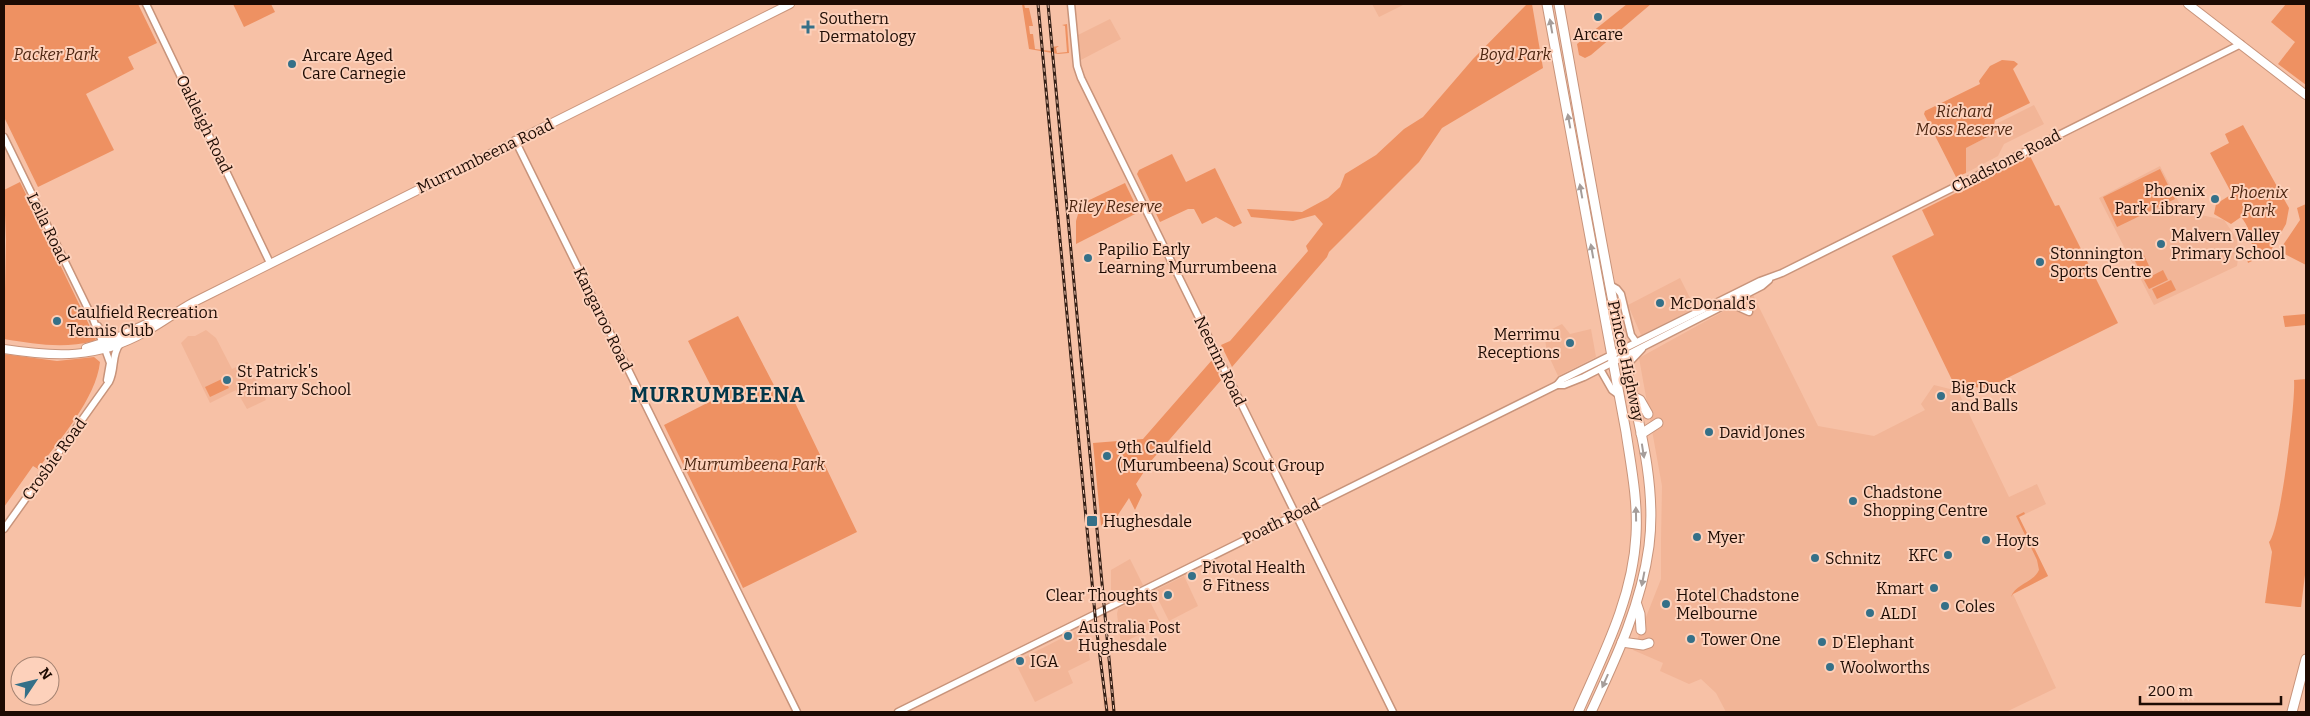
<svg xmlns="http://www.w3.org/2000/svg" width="2310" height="716" viewBox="0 0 2310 716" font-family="Bitter,serif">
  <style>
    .built { fill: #f2b597 }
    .green { fill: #ee9162 }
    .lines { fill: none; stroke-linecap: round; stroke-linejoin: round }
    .minor-casing { stroke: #c8947b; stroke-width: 9 }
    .major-casing { stroke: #c8947b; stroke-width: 10 }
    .highway-casing { stroke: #c8947b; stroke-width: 11 }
    .minor { stroke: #fff; stroke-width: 6 }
    .major { stroke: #fff; stroke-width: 8 }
    .highway { stroke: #fff; stroke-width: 9 }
    .rail-casing { stroke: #362016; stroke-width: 3 }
    .rail { stroke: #fdd1bb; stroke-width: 1; stroke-dasharray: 4; stroke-linecap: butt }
    .oneway { fill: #a59d9a }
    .poi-dot { fill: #357088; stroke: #fdd1bb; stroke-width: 2 }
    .labels { text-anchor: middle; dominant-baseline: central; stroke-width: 4; stroke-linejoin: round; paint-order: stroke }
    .poi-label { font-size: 16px; fill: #1d0b03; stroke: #fdd1bb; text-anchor: start }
    .park-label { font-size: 16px; font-style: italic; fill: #4e2712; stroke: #fdd1bb }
    .street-label { font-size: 16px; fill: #1d0b03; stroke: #fdd1bb }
    .district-label { font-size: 21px; font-weight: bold; letter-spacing: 1px; fill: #023749; stroke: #fdd1bb }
  </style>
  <rect width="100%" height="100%" fill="#f7c1a6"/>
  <g class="built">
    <path d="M1073 4 1078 35 1110 19 1121 39 1079 61Z"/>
    <path d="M1372 4H1405L1379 17Z"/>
    <path d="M2034 105 2044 124 2004 144 1998 156 1966 173V148L1997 132 1994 125Z"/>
    <path d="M2160 166 2186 216 2192 213 2224 220 2237 239 2238 258 2237 266 2154 305 2099 198Z"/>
    <path d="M1680 278 1695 308 1641 335 1628 305Z"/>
    <path d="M1753 295 1818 426 1874 436 1925 410 1921 404 1934 385 1958 391 2009 497 2037 484 2046 504 2019 517 2048 576 2013 594 2056 688 2006 712H1726L1716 693 1701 679 1689 684 1660 671 1663 663 1633 650 1661 579V541L1662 486 1639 358Z"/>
    <path d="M1562 324 1570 334 1591 329 1596 357 1558 376 1547 352 1544 333Z"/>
    <path d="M206 330 216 338 232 369 247 362 266 400 247 409 236 390 210 403 181 343 188 336H195Z"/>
    <path d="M1130 559 1143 585 1116 599 1111 596V570Z"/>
    <path d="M1184 576 1198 606 1169 621 1154 591Z"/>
    <path d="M1146 594 1161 623 1121 644 1117 614 1118 609Z"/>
    <path d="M1084 627 1090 660 1068 671 1073 683 1035 702 1015 662Z"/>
    <path d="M1115 697 1116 712H1104L1103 698Z"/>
  </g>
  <g class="green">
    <path d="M4 4H138L157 43 128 57 134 69 86 94 114 150 38 187 4 117Z"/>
    <path d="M233 4H271L275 12 244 27Z"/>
    <path d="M1022 4H1024L1025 8H1029L1033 26H1029L1030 34H1033L1035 49 1051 51V47L1059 46 1056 48 1057 53 1067 52 1065 26 1062 25 1067 24 1069 53 1058 54 1029 49Z"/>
    <path d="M1527 4H1532L1543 68 1442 128 1419 162 1329 252 1327 257 1232 367 1221 345 1230 341 1308 251 1306 246 1323 224 1315 215 1293 221 1251 217 1247 209 1302 212 1328 198 1340 187 1345 174 1376 155 1404 129 1423 117 1473 59Z"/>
    <path d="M1627 4H1651L1591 55 1585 58 1579 55 1577 44Z"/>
    <path d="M2286 4H2306V85L2278 64 2295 42 2271 22Z"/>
    <path d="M2002 60 2014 61 2018 64 2013 69 2030 103 1995 120 1994 125 1997 132 1966 148V173L1956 177 1924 114 1925 111 1980 84 1979 81 1990 66Z"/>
    <path d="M2243 125 2289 208 2286 224 2270 252 2248 263 2246 255 2251 254C2254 242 2249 226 2241 217L2231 224 2214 214 2216 204 2232 194 2210 153 2229 143 2225 134Z"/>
    <path d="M1172 154 1186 182 1215 168 1242 223 1234 227 1216 217 1202 224 1194 209H1188L1160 222 1137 174 1139 170Z"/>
    <path d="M2030 156 2055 206 2059 205 2118 323 1989 387 1979 388 1952 380 1892 256 1934 235 1922 210Z"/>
    <path d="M2160 169 2175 199 2117 227 2103 197Z"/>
    <path d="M20 182 96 339 94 341C63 349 35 344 4 339L6 240 4 190Z"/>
    <path d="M1125 183 1139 212 1076 244V221L1081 204Z"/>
    <path d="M2306 204V265L2279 251 2300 220 2297 208Z"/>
    <path d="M2143 253 2152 272 2143 277 2133 257Z"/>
    <path d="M2163 270 2168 280 2149 289 2144 280Z"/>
    <path d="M2171 280 2176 290 2157 299 2152 289Z"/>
    <path d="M2306 314V325L2285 327 2283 316Z"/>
    <path d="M738 316 777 391 787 386 857 532 743 588 664 425 717 398 688 341Z"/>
    <path d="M4 354 57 361 94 357 100 362C96 399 59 440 38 469L33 466 4 507Z"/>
    <path d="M1212 360 1222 379 1151 461 1136 484 1142 495 1135 510 1129 498 1116 518 1108 517 1101 526 1093 443 1143 439Z"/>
    <path d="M224 378 229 388 210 397 205 387Z"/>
    <path d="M2306 379V567L2301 607H2298L2265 603 2272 552 2269 542C2280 533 2296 400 2294 380Z"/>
    <path d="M2024 512 2025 514 2019 517 2048 576 2013 594 2011 597C2015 584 2033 583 2039 570L2037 560 2016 516Z"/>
  </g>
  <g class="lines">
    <g class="minor-casing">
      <g id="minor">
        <path d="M146 4 270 263"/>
        <path d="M1071 4 1077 66 1081 78 1393 712"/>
        <path d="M4 137 93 319 103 344"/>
        <path d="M515 140 797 712"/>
        <path d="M1610 285 1617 289 1621 294 1631 335 1636 342"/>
        <path d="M1729 303 1749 312"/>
        <path d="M98 326 107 342"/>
        <path d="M105 349 110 363 107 380"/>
        <path d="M1626 366 1642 349"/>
        <path d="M1600 369 1612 390 1619 395"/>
        <path d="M1557 385H1564L1584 377 1762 286 1769 280"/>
        <path d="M4 529 109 382C116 369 111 355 120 344"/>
        <path d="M898 712 1557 385 1561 380 1760 281 1782 273 2241 44"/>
      </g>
    </g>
    <g class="major-casing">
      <g id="major">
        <path d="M2188 4 2306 95"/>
        <path d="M86 348 112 340 165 315"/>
        <path d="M4 349C56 357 97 359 145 332 162 323 177 311 194 302L790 4"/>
      </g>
    </g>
    <g class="highway-casing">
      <g id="highway">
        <path d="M1547 4 1626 432C1631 466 1638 500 1636 535 1633 598 1603 655 1578 712"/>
        <path d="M1559 4C1579 115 1598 227 1620 338 1633 404 1658 477 1649 546 1641 606 1616 658 1591 712"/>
        <path d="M1632 396 1640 400 1648 414"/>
        <path d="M1641 434 1658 423"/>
        <path d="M1637 605 1640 614 1641 630"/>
        <path d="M1622 642 1643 645 1649 643"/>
        <path d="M2292 712 2306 659"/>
      </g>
    </g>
    <use href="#minor" class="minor"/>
    <use href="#major" class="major"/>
    <use href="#highway" class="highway"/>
    <g class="rail-casing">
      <g id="rail">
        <path d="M1038 4 1096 625 1107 712"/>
        <path d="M1048 4 1114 712"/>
      </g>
    </g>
    <use href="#rail" class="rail"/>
  </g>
  <defs><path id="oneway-solid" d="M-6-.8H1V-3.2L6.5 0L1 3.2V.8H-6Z" transform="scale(1.25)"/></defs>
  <g class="oneway">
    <use href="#oneway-solid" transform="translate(1551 26) rotate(-100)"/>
    <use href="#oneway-solid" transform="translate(1569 121) rotate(-100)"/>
    <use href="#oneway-solid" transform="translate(1581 191) rotate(-100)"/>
    <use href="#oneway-solid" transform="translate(1592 251) rotate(-100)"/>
    <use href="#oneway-solid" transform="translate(1643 451) rotate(81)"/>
    <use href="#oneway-solid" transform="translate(1636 514) rotate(-91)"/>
    <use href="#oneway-solid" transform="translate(1643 579) rotate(101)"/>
    <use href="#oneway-solid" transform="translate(1605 681) rotate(114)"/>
  </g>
  <g class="poi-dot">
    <circle cx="1598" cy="17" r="5"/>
    <path d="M805.5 19.5h5v5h5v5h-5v5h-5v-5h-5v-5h5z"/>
    <circle cx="292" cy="64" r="5"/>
    <circle cx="2215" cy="199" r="5"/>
    <circle cx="2161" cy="244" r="5"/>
    <circle cx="1088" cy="258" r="5"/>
    <circle cx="2040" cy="262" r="5"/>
    <circle cx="1660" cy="303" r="5"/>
    <circle cx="57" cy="321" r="5"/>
    <circle cx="1570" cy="343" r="5"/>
    <circle cx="227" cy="380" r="5"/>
    <circle cx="1941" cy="396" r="5"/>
    <circle cx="1709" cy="432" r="5"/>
    <circle cx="1107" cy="456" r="5"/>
    <circle cx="1853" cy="501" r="5"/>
    <rect x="1086" y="515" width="12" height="12" rx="2.5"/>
    <circle cx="1697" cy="537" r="5"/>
    <circle cx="1986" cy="540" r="5"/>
    <circle cx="1948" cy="555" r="5"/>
    <circle cx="1815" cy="558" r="5"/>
    <circle cx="1192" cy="576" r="5"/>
    <circle cx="1934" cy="588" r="5"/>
    <circle cx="1168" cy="595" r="5"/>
    <circle cx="1666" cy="604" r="5"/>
    <circle cx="1945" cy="606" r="5"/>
    <circle cx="1870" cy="613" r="5"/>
    <circle cx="1068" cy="636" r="5"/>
    <circle cx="1691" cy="639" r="5"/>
    <circle cx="1822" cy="642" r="5"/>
    <circle cx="1020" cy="661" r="5"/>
    <circle cx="1830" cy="667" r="5"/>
  </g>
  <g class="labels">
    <g class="poi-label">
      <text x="819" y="18">Southern<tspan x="819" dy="18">Dermatology</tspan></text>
      <text x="1598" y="34" text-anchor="middle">Arcare</text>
      <text x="302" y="55">Arcare Aged<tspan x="302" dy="18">Care Carnegie</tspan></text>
      <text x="2205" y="190" text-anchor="end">Phoenix<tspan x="2205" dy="18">Park Library</tspan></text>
      <text x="2171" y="235">Malvern Valley<tspan x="2171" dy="18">Primary School</tspan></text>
      <text x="1098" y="249">Papilio Early<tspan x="1098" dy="18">Learning Murrumbeena</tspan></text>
      <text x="2050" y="253">Stonnington<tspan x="2050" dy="18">Sports Centre</tspan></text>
      <text x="1670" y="303">McDonald's</text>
      <text x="67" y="312">Caulfield Recreation<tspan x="67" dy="18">Tennis Club</tspan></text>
      <text x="1560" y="334" text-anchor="end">Merrimu<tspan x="1560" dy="18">Receptions</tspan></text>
      <text x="237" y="371">St Patrick's<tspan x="237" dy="18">Primary School</tspan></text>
      <text x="1951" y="387">Big Duck<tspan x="1951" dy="18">and Balls</tspan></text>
      <text x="1719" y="432">David Jones</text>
      <text x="1117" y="447">9th Caulfield<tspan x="1117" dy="18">(Murumbeena) Scout Group</tspan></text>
      <text x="1863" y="492">Chadstone<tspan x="1863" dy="18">Shopping Centre</tspan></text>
      <text x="1103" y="521">Hughesdale</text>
      <text x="1707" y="537">Myer</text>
      <text x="1996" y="540">Hoyts</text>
      <text x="1938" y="555" text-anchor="end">KFC</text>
      <text x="1825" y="558">Schnitz</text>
      <text x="1202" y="567">Pivotal Health<tspan x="1202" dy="18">&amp; Fitness</tspan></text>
      <text x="1924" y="588" text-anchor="end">Kmart</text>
      <text x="1158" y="595" text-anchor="end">Clear Thoughts</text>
      <text x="1676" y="595">Hotel Chadstone<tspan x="1676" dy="18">Melbourne</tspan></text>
      <text x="1955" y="606">Coles</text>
      <text x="1880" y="613">ALDI</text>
      <text x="1078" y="627">Australia Post<tspan x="1078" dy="18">Hughesdale</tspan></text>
      <text x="1701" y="639">Tower One</text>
      <text x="1832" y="642">D'Elephant</text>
      <text x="1030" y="661">IGA</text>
      <text x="1840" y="667">Woolworths</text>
    </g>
    <g class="park-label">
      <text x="56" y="54">Packer Park</text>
      <text x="1515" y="54">Boyd Park</text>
      <text x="1964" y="111">Richard<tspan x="1964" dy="18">Moss Reserve</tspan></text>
      <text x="2259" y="192">Phoenix<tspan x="2259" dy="18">Park</tspan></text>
      <text x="1115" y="206">Riley Reserve</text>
      <text x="754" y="464">Murrumbeena Park</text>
    </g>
    <g class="street-label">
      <text transform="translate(204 124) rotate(64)">Oakleigh Road</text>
      <text transform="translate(485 156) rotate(-26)">Murrumbeena Road</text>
      <text transform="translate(2006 161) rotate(-27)">Chadstone Road</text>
      <text transform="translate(48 228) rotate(64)">Leila Road</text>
      <text transform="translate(603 319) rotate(64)">Kangaroo Road</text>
      <text transform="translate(1220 361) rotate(64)">Neerim Road</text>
      <text transform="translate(1626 361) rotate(78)">Princes Highway</text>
      <text transform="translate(54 459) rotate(-54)">Crosbie Road</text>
      <text transform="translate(1281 521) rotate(-26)">Poath Road</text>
    </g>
    <g class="district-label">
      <text x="718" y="395">MURRUMBEENA</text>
    </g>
  </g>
  <rect width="2310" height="716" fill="none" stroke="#1d0b03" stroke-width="10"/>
  <g transform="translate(35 681) rotate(55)"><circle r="24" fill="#fdd1bb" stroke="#a38271"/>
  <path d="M0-4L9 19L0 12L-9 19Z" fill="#357088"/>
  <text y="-8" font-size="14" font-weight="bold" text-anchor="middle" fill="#1d0b03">N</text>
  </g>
  <path d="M2140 696v8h141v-8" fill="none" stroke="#1d0b03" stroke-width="2.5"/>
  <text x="2148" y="696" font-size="15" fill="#1d0b03" stroke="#fdd1bb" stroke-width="4" paint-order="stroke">200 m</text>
</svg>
